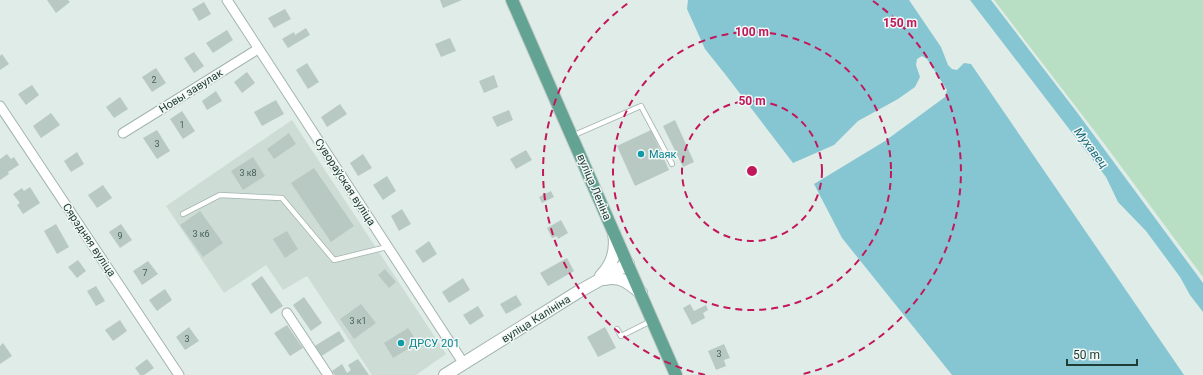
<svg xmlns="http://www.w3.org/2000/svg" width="1203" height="375" viewBox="0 0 1203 375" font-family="Roboto,sans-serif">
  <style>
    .built { fill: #cedcd6 }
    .green { fill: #b8dec3 }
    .water { fill: #86c6d3 }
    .building { fill: #b8c9c3 }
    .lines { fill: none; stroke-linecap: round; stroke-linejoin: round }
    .service-casing { stroke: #a3b4ae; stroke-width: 6 }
    .minor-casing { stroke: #a3b4ae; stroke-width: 11 }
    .tertiary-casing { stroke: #a3b4ae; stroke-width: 14 }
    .primary-casing { stroke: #c1c9c6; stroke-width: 14 }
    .service { stroke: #fff; stroke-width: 4.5 }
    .minor { stroke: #fff; stroke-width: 9 }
    .tertiary { stroke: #fff; stroke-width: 12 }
    .primary { stroke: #63a393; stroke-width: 12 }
    .ring { fill: none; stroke: #c2185b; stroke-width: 2; stroke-dasharray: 7 5 }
    .culture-dot { fill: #0f9aa8; stroke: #f1f8f5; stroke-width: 1.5 }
    .labels { text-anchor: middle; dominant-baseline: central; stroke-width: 3; stroke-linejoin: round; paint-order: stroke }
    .number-label { font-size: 9px; fill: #466058 }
    .street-label { font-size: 11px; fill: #203d35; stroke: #f1f8f5 }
    .culture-label { font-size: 11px; fill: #0d838f; stroke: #f1f8f5; text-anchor: start }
    .water-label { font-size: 12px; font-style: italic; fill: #18697a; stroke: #f1f8f5 }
    .centre { fill: #c2185b; stroke: #f1f8f5; stroke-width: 2 }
    .ring-label { font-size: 12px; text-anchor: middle; font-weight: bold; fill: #c2185b; stroke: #f1f8f5; stroke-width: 3; stroke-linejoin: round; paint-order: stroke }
  </style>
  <rect width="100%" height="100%" fill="#e0ece7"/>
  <path class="built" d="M292 120 446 354 416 375H372L307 276 283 290 266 265 224 293 166 206Z"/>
  <path class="green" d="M994 0H1203V277L1103 142Z"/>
  <g class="water">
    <path d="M688 0H909L941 47 948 65 952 69 957 70 964 63 971 64 1184 375H952L842 238 814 184 885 141 945 97 947 90 927 59 922 56 917 59 916 65 920 77 915 87 898 99 858 121 834 145 793 163 725 74 705 49 687 9Z"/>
    <path d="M970 0H991L1076 111 1203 283V312L1190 295 1180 277 1146 231 1118 202 1106 177Z"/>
  </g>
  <g class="building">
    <path d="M47 0H68L70 2 56 13Z"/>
    <path d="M440 0H462L443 8Z"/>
    <path d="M204 2 211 14 199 21 192 9Z"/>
    <path d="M285 9 291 19 274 28 268 18Z"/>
    <path d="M306 28 310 35 288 48 282 39 294 32 295 35Z"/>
    <path d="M227 30 233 40 213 53 206 43Z"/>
    <path d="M450 38 456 51 441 57 435 44Z"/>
    <path d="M194 52 204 66 194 73 184 58Z"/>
    <path d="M2 54 9 64 0 70V56Z"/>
    <path d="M307 63 319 82 308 89 296 70Z"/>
    <path d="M156 68 166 83 152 92 142 77Z"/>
    <path d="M247 72 255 83 242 93 234 82Z"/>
    <path d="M494 75 498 87 484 93 479 81Z"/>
    <path d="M32 85 39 95 26 105 18 94Z"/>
    <path d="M216 91 222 101 207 110 202 101Z"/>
    <path d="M120 97 128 109 114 118 106 107Z"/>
    <path d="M276 100 284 114 262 126 254 112Z"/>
    <path d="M340 104 347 114 327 127 321 117Z"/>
    <path d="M509 110 513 120 497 127 492 117Z"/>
    <path d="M182 111 195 131 183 139 170 119Z"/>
    <path d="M51 113 60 125 41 138 33 126Z"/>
    <path d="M675 120 694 162 683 167 663 126Z"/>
    <path d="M157 130 170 151 157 159 143 138Z"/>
    <path d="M651 130 669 170 635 186 617 146Z"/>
    <path d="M289 133 296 144 274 159 267 149Z"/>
    <path d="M526 150 532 160 516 169 510 159Z"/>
    <path d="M77 152 84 164 71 172 64 161Z"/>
    <path d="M7 154 11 159 14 157 19 165 8 172 9 174 0 180V159Z"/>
    <path d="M363 154 372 168 358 176 350 163Z"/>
    <path d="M253 157 265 176 243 190 231 171Z"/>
    <path d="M314 168 354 226 331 242 291 183Z"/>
    <path d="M387 176 396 191 383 200 373 185Z"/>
    <path d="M103 185 112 198 97 208 88 195Z"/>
    <path d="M30 187 40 203 23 214 17 205 20 203 13 194 22 188 24 191Z"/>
    <path d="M551 191 554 197 542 203 539 197Z"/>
    <path d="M402 209 411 224 399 231 391 216Z"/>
    <path d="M200 211 223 243 203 257 180 225Z"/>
    <path d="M561 220 568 233 558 239 557 236 552 238 547 228Z"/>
    <path d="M56 224 69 247 57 254 44 231Z"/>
    <path d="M121 224 132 240 120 248 109 232Z"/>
    <path d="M287 231 298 249 285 258 273 239Z"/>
    <path d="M429 241 437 254 423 263 415 251Z"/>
    <path d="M567 258 574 271 548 286 540 273Z"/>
    <path d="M78 260 86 271 77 278 68 267Z"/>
    <path d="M148 261 158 274 142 285 133 271Z"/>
    <path d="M385 269 396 282 389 288 378 275Z"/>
    <path d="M262 276 283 306 271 314 251 284Z"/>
    <path d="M463 278 470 290 449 303 442 292Z"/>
    <path d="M96 286 105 301 96 306 87 291Z"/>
    <path d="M165 289 172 300 157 311 149 300Z"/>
    <path d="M516 295 522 305 506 314 500 304Z"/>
    <path d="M304 297 322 323 311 331 293 305Z"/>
    <path d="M361 304 376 323 354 339 340 319Z"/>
    <path d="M690 304 694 311 706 305 708 310 703 313 705 318 692 325 683 308Z"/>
    <path d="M478 306 484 316 470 325 463 315Z"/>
    <path d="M120 320 127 331 113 341 105 330Z"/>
    <path d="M287 325 303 348 290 356 274 333Z"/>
    <path d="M189 327 199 341 185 350 176 337Z"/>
    <path d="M605 327 616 348 598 357 587 337Z"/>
    <path d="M408 328 418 343 393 358 384 343Z"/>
    <path d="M339 331 345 341 320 357 313 347Z"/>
    <path d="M3 343 12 356 0 364V346Z"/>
    <path d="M724 344 730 358 724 360 726 366 716 370 708 351Z"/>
    <path d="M147 359 154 368 144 375H140L135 368Z"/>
    <path d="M358 359 369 375H335L332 371 342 364 347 373 351 370 348 365Z"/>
  </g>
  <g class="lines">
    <g class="service-casing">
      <g id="service">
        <path d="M572 136 641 106 672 164"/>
        <path d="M183 214 220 195 282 198 334 260 387 247"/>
        <path d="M617 329 621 336 651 321"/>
      </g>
    </g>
    <g class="minor-casing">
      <g id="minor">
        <path d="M227 0 464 364"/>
        <path d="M0 106 179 375"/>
        <path d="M123 133 258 49"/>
        <path d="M287 313 328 375"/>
      </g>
    </g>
    <g class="tertiary-casing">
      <g id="tertiary">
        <path d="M601 276C613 264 617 250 614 233"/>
        <path d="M605 279C620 275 629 283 641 293"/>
        <path d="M445 375 578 292 628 264"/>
      </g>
    </g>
    <g class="primary-casing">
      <path id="primary" d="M512 0 676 375"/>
    </g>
    <use href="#service" class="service"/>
    <use href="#minor" class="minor"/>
    <use href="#tertiary" class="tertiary"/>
    <use href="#primary" class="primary"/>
  </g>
  <g class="ring">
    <circle cx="752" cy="171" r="70"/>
    <circle cx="752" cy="171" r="139"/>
    <path d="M705 375A209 209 0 0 1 631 1M873 1A209 209 0 0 1 799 375"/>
  </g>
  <g class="culture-dot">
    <circle cx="641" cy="154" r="4"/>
    <circle cx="401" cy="343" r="4"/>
  </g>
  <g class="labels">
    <g class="number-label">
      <text x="154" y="80">2</text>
      <text x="182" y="125">1</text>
      <text x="157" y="144">3</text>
      <text x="248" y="173">3 к8</text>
      <text x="201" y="234">3 к6</text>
      <text x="120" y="236">9</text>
      <text x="145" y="273">7</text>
      <text x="358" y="321">3 к1</text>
      <text x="187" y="339">3</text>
      <text x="719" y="354">3</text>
    </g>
    <g class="street-label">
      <text transform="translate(191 91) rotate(-32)">Новы завулак</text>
      <text transform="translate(345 182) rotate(57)">Сувораўская вуліца</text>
      <text transform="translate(594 187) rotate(67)">вуліца Леніна</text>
      <text transform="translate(89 240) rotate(56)">Сярэдняя вуліца</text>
      <text transform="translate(536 319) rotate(-32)">вуліца Калініна</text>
    </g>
    <g class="culture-label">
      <text x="649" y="154">Маяк</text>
      <text x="409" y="343">ДРСУ 201</text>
    </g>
    <g class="water-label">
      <text transform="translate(1091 148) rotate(53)">Мухавец</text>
    </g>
  </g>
  <circle cx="752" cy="171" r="6" class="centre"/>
  <g class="ring-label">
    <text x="900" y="27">150 m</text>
    <text x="752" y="36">100 m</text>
    <text x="752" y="105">50 m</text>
  </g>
  <path d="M1067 359v6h70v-6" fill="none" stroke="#203d35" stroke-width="2"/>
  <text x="1073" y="359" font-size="12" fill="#203d35" stroke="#f1f8f5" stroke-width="3" paint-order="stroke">50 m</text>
</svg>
